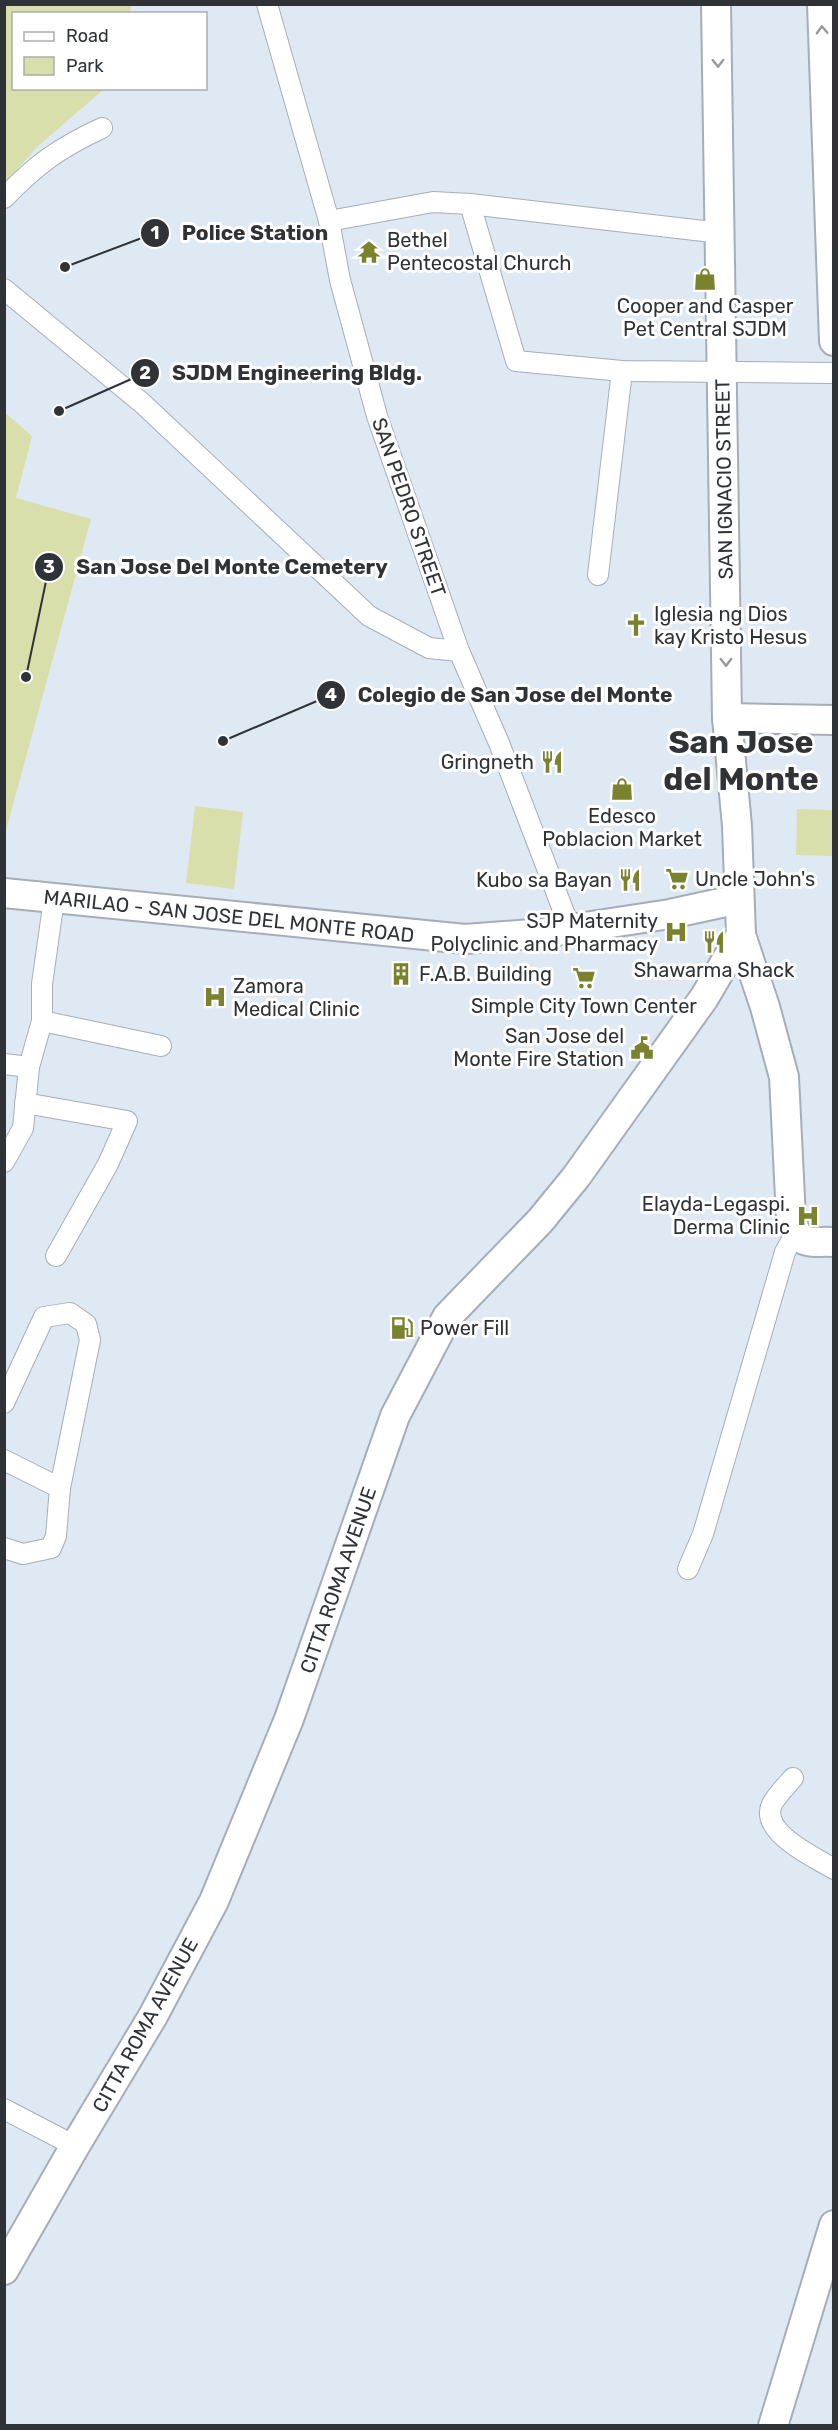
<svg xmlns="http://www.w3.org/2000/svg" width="838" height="2430" viewBox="0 0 838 2430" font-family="Rubik,sans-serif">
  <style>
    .green { fill: #d8dfab }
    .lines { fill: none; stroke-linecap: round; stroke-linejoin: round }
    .street-casing { stroke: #a5aeb8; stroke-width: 22 }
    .secondary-casing { stroke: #a5aeb8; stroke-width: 32 }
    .street { stroke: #fff; stroke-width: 20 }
    .secondary { stroke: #fff; stroke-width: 28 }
    .oneway { stroke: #97999b }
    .labels { text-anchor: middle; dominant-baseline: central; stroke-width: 6; stroke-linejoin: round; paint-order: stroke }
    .poi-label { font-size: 20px; fill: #2f3337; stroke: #fff; text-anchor: start }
    .street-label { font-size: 20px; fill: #2f3337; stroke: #fff }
    .town-label { font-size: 32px; font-weight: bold; fill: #2f3337; stroke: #fff }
    .leader { fill: none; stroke: #2f3337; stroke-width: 2 }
    .callout-dot { fill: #2f3337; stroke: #fff; stroke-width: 2 }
    .mark-label { font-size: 18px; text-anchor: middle; font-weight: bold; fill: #fff }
    .callout-label { font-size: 21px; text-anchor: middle; font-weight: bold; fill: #2f3337; stroke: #fff; stroke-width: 6; stroke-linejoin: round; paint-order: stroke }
  </style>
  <rect width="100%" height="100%" fill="#dfe9f4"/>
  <g class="green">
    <path d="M5 4 131 5 130 13 14 14V88L104 89 37 147 5 183Z"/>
    <path d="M5 413 32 436 16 498 91 519 5 834Z"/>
    <path d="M195 806 243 812 234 889 186 883Z"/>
    <path d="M797 809 833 810V856L796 855Z"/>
  </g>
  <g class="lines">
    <g class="street-casing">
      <g id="street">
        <path d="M267 4 329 221 340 280 377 416 459 651 499 743 570 928"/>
        <path d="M4 198C37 164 59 148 102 128"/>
        <path d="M470 204 516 361 622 371 834 373"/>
        <path d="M329 221 433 202 470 204 721 233"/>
        <path d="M4 289 142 403 369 616 429 648 459 651"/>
        <path d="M598 575 622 371"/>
        <path d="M42 1021 161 1046"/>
        <path d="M4 1064 29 1067"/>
        <path d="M25 1103 127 1121 108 1164 56 1256"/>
        <path d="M4 1162 23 1128 29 1067 42 1021V984L54 899"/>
        <path d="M4 1403 44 1317 70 1313 86 1324 90 1340 60 1488 56 1536 51 1548 23 1554 4 1548"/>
        <path d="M4 1460 60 1488"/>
        <path d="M688 1569 703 1534 785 1252 795 1234"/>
        <path d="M793 1778C786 1786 777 1795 772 1804 759 1832 814 1857 834 1869"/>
        <path d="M4 2109 75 2146"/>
      </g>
    </g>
    <g class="secondary-casing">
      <g id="secondary">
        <path d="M716 4 727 718 737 826 741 935 765 1007 784 1077 791 1218C799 1247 807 1241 834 1242"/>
        <path d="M822 4 834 341"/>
        <path d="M727 718 834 720"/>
        <path d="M4 893 465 939 545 933 670 914 739 899"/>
        <path d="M4 2270 75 2146 153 2016 214 1901 289 1719 395 1416 447 1317 540 1221 576 1177 704 998 741 935"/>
        <path d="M773 2426 834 2225"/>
      </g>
    </g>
    <use href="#street" class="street"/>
    <use href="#secondary" class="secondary"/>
  </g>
  <defs><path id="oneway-chevron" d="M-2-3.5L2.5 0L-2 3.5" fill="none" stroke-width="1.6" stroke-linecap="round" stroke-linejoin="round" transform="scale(1.5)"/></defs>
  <g class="oneway">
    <use href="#oneway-chevron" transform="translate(822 30) rotate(-92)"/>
    <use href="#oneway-chevron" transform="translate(718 63) rotate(89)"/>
    <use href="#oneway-chevron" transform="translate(726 662) rotate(89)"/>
  </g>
  <defs>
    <g id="temple-bare" transform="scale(1.8)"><path d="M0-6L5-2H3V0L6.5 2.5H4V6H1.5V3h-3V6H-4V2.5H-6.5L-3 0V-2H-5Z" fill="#7a822d" stroke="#fff" stroke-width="2.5" paint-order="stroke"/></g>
    <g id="shop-bare" transform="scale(1.8)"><path d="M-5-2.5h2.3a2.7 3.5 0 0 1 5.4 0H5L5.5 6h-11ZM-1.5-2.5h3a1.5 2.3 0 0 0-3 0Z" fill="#7a822d" stroke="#fff" stroke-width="2.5" paint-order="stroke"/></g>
    <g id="church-bare" transform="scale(1.8)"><path d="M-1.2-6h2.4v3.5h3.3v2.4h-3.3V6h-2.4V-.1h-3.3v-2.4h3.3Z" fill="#7a822d" stroke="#fff" stroke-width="2.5" paint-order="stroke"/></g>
    <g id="restaurant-bare" transform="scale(1.8)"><path d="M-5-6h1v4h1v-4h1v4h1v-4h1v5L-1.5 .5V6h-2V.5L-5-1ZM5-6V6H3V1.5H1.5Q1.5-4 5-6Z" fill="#7a822d" stroke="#fff" stroke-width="2.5" paint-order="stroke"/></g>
    <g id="supermarket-bare" transform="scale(1.8)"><path d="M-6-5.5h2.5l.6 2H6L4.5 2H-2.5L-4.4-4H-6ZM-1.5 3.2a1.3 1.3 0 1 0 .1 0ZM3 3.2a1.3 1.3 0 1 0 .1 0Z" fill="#7a822d" stroke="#fff" stroke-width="2.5" paint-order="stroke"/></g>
    <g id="hospital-bare" transform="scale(1.8)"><path d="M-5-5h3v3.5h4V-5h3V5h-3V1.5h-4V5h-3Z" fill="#7a822d" stroke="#fff" stroke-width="2.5" paint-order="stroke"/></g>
    <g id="building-bare" transform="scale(1.8)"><path d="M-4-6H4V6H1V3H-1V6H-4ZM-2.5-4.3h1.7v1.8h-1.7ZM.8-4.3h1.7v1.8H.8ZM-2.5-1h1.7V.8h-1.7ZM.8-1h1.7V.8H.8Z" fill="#7a822d" stroke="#fff" stroke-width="2.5" paint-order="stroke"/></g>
    <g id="civic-bare" transform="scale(1.8)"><path d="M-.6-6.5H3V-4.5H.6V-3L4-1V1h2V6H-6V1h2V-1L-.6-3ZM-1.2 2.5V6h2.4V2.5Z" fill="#7a822d" stroke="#fff" stroke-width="2.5" paint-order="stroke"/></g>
    <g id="fuel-bare" transform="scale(1.8)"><path d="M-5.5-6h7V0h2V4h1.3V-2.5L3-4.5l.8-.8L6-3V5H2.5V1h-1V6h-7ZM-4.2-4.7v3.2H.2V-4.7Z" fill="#7a822d" stroke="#fff" stroke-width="2.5" paint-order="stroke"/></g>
  </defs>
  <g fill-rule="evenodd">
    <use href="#temple-bare" x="369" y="252"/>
    <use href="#shop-bare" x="705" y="279"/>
    <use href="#church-bare" x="636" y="625"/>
    <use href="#restaurant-bare" x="552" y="762"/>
    <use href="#shop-bare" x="622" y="789"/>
    <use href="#supermarket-bare" x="677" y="879"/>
    <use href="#restaurant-bare" x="630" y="880"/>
    <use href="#hospital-bare" x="676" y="932"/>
    <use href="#restaurant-bare" x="714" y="942"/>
    <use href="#building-bare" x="401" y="974"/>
    <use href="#supermarket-bare" x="584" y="978"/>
    <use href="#hospital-bare" x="215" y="997"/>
    <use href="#civic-bare" x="642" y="1048"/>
    <use href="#hospital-bare" x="808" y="1216"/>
    <use href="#fuel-bare" x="402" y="1328"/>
  </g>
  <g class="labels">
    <g class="poi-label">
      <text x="387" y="240">Bethel<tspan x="387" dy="23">Pentecostal Church</tspan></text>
      <text x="705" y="306" text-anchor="middle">Cooper and Casper<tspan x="705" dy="23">Pet Central SJDM</tspan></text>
      <text x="654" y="614">Iglesia ng Dios<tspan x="654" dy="23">kay Kristo Hesus</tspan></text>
      <text x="534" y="762" text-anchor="end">Gringneth</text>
      <text x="622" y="816" text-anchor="middle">Edesco<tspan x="622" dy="23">Poblacion Market</tspan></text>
      <text x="695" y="879">Uncle John's</text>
      <text x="612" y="880" text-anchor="end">Kubo sa Bayan</text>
      <text x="658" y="921" text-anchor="end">SJP Maternity<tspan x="658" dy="23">Polyclinic and Pharmacy</tspan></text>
      <text x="714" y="970" text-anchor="middle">Shawarma Shack</text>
      <text x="419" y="974">F.A.B. Building</text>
      <text x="233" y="986">Zamora<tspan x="233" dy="23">Medical Clinic</tspan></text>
      <text x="584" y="1006" text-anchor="middle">Simple City Town Center</text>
      <text x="624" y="1036" text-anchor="end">San Jose del<tspan x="624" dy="23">Monte Fire Station</tspan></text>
      <text x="790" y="1204" text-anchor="end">Elayda-Legaspi.<tspan x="790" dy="23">Derma Clinic</tspan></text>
      <text x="420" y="1328">Power Fill</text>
    </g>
    <g class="street-label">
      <text transform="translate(724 479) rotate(-91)">SAN IGNACIO STREET</text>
      <text transform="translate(409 507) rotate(71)">SAN PEDRO STREET</text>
      <text transform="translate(229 916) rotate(6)">MARILAO - SAN JOSE DEL MONTE ROAD</text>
      <text transform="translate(338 1580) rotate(-71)">CITTA ROMA AVENUE</text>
      <text transform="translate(145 2025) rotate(-61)">CITTA ROMA AVENUE</text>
    </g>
    <g class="town-label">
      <text x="741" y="742">San Jose<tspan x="741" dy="37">del Monte</tspan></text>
    </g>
  </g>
  <path class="leader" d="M65 267L155 233M59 411L145 373M26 677L49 567M223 741L331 695"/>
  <g class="callout-dot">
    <circle cx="65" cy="267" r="6"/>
    <circle cx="59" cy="411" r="6"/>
    <circle cx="26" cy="677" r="6"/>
    <circle cx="223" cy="741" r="6"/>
    <circle cx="155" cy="233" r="15"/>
    <circle cx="145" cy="373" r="15"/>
    <circle cx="49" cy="567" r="15"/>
    <circle cx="331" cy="695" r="15"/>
  </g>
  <g class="mark-label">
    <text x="155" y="239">1</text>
    <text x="145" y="379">2</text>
    <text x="49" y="573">3</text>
    <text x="331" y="701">4</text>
  </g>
  <g class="callout-label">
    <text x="255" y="240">Police Station</text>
    <text x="297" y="380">SJDM Engineering Bldg.</text>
    <text x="232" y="574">San Jose Del Monte Cemetery</text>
    <text x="515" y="702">Colegio de San Jose del Monte</text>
  </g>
  <rect width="838" height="2430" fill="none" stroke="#2f3337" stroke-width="12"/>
  <rect x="12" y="12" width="195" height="78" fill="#ffffff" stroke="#acadaf" stroke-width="1.5"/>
  <rect x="24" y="32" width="30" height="9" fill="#ffffff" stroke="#acadaf" stroke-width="1.5"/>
  <text x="66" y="42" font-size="18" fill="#2f3337">Road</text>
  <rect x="24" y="57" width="30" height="18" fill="#d8dfab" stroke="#acadaf" stroke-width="1.5"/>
  <text x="66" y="72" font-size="18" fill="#2f3337">Park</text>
</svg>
